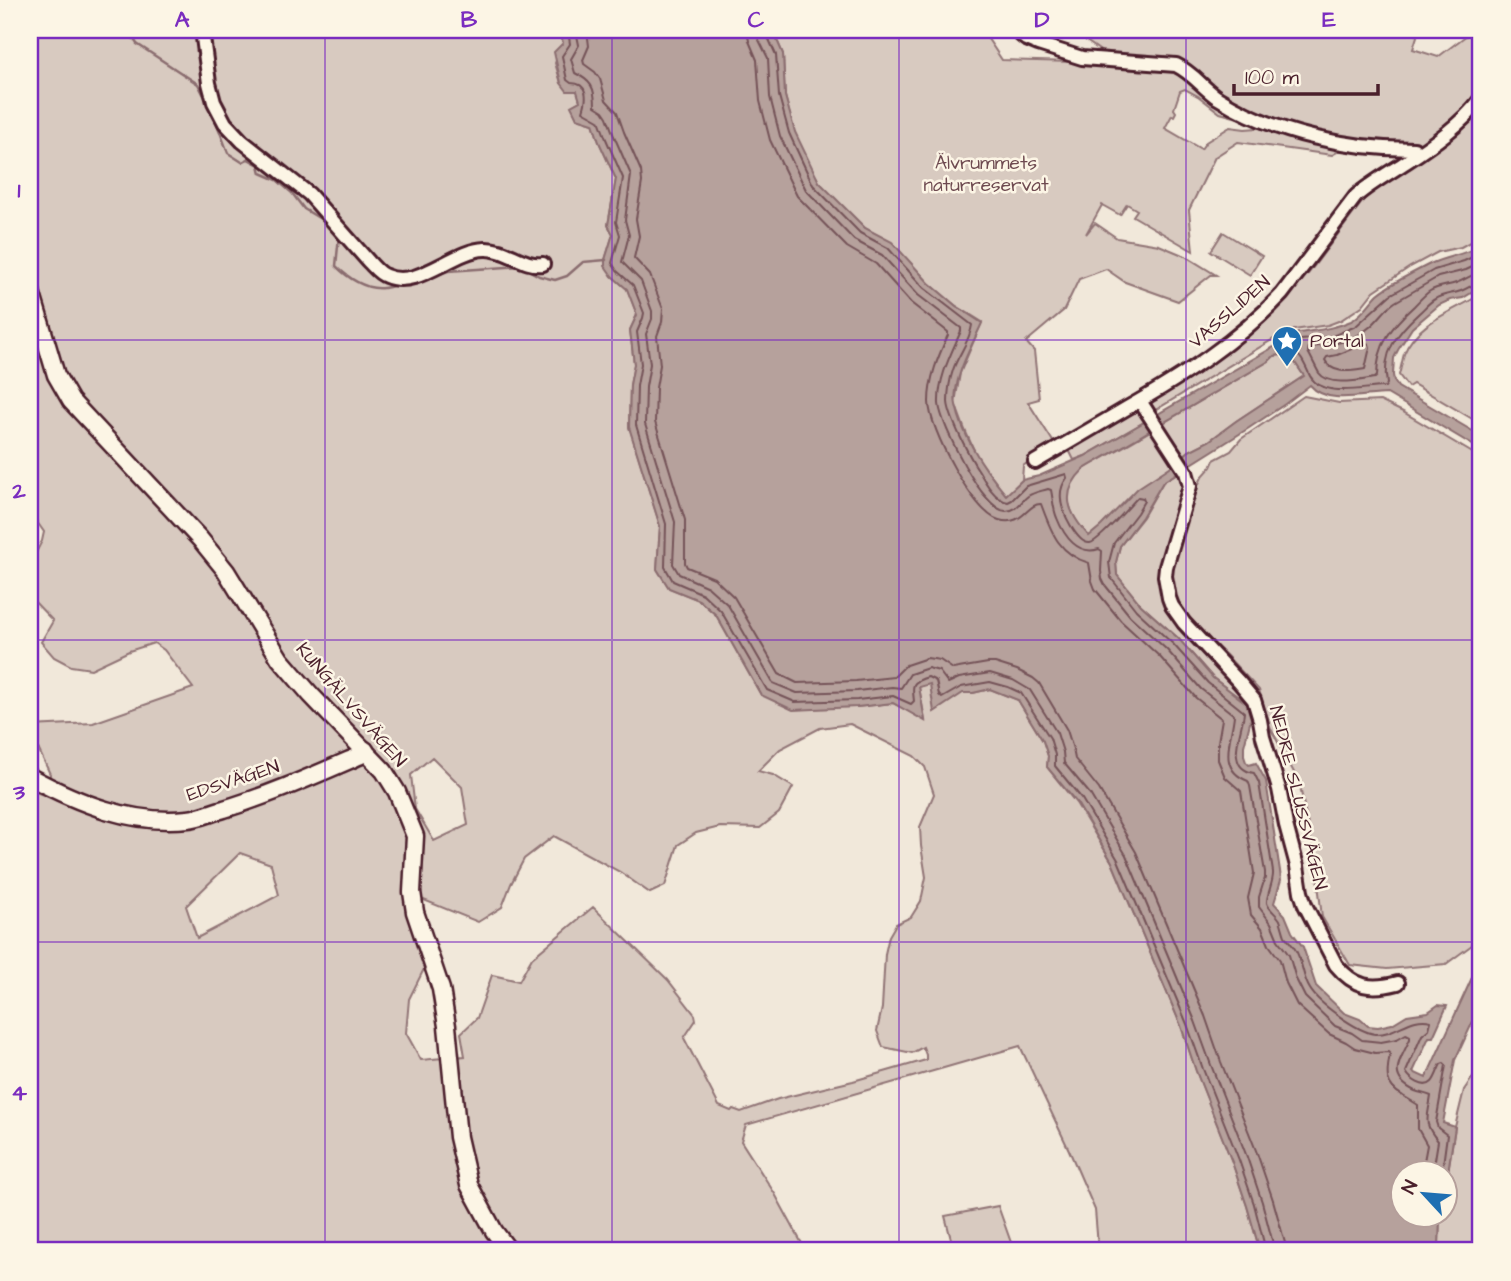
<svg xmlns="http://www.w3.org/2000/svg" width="1511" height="1281" viewBox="0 0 1511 1281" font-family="'Architects Daughter',sans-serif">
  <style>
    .green { fill: #d8cac0; stroke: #917476; stroke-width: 2; fill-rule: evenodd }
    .water { fill: #b6a19c; stroke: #8b6d6f; stroke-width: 2; fill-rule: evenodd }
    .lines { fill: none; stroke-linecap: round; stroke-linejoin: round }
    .shore { stroke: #755358; stroke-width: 2 }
    .stream { stroke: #8b6d6f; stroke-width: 2.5 }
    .street-casing { stroke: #4a1f2b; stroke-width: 18 }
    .secondary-casing { stroke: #4a1f2b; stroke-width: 21 }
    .street { stroke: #fcf5e5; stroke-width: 12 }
    .secondary { stroke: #fcf5e5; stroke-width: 16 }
    .grid { fill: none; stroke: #7b2cbf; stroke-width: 2; stroke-opacity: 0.55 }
    .labels { text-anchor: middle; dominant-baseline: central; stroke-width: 5; stroke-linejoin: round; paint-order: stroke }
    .park-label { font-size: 19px; fill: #6e4a50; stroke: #fcf5e5 }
    .street-label { font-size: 19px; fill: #4a1f2b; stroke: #fcf5e5 }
    .poi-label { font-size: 19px; fill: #4a1f2b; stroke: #fcf5e5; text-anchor: start }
    .neatline { fill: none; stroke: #7b2cbf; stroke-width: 2.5 }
    .grid-label { font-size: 23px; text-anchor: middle; font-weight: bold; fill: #7b2cbf }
  </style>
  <rect width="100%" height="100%" fill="#f1e8da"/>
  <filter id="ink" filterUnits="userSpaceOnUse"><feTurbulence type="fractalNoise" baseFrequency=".0143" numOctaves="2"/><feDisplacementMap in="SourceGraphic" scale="14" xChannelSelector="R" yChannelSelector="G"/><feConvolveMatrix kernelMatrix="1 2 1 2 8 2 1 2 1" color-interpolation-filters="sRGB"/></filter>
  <g filter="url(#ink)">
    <g class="green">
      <path d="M30 30H560L563 43 555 63 561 83 577 90 580 101 572 106 577 118 593 123 599 142 616 179 608 225 613 234 605 260 612 276 627 289 637 315 630 330 634 364 630 385 629 426 660 526 657 569 669 588 699 600 716 615 761 695 833 707H857L893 703 925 720 919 687 930 683 963 693H973L990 689 1018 700 1043 741 1048 756 1047 767 1076 803 1112 862 1181 1026 1196 1071 1232 1162 1247 1206 1260 1251H1070L1098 1246 1095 1210 1069 1150 1020 1046 746 1125 741 1141 775 1194 806 1251H30V790L49 797 50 774 30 731V726L93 723 193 688 164 650 154 643 129 651 91 669 71 666 54 657 41 642 53 621 30 597V564L42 541 44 532 30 512ZM850 724 914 756 925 767 934 794 920 827 921 846 926 877 921 901 911 917 896 924 889 936 885 954 882 1008 877 1031 883 1047 912 1053 923 1047 926 1055V1060L853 1081 778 1099 741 1112 733 1109 731 1111 719 1106 684 1038 696 1020 695 1015 668 980 593 907 532 958 519 981 492 975 477 1018 461 1033 465 1056 421 1060 406 1033 409 999 426 965 409 904 424 900 478 922 502 907 511 884 524 859 554 836 620 872 650 893 665 886 678 845 696 833 720 827 760 828 779 813 793 787 773 775 758 771 780 749 820 728ZM432 757 462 787 468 825 434 841 415 809 411 775ZM240 853 271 864 279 895 197 938 186 906Z"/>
      <path d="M767 30H982L1002 60 1075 62 1178 71 1249 121 1220 113 1198 96 1185 89 1180 91 1174 109 1176 112 1174 116 1172 115 1165 128 1201 149 1206 142 1230 127 1245 129 1270 127 1336 144 1341 150 1332 155 1238 142 1215 157 1189 210 1193 251 1133 216 1137 210 1127 204 1120 215 1102 205 1086 234 1095 223 1117 238 1159 245 1185 256 1216 275H1211L1178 301 1125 282 1106 269 1079 279 1064 310 1026 342 1034 351 1039 399 1028 402 1054 443 1023 466 1022 480 1006 496 977 457 965 430 955 403 960 373 982 322 955 305 929 283 892 243 865 228 819 182 816 176 802 162 785 96 783 54 774 33Z"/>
      <path d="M1075 30H1419L1413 49 1438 57 1467 35 1462 30H1481V93L1474 103 1462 113 1423 145H1414L1358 141 1302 130 1283 121 1271 120 1219 90 1195 70 1177 60 1109 57 1078 35Z"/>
      <path d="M1481 114V236L1461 247 1438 252 1410 267 1374 291 1362 306 1341 320 1328 325 1294 330 1272 340 1152 412 1151 405 1155 397 1269 315 1308 274 1366 197 1459 132Z"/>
      <path d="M1223 232 1262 256 1250 275 1211 251Z"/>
      <path d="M1481 294V424L1413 384 1408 387 1399 375C1401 368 1402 361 1404 354 1417 321 1454 312 1481 294Z"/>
      <path d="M1281 355 1292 358 1304 376 1236 421 1209 441 1189 451 1182 457 1160 425 1269 361 1274 356Z"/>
      <path d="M1304 396 1339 403 1380 401 1403 412 1481 458V918L1472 945 1446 964 1387 969 1350 965 1322 917 1315 859 1299 782 1271 729 1259 690 1226 655 1196 627 1177 605 1170 581 1173 555 1195 492 1202 477 1211 467 1214 460 1231 451 1241 439Z"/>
      <path d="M1140 408 1148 420 1085 456 1074 460 1068 448 1121 414Z"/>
      <path d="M1155 428 1177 461 1089 537C1071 517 1056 491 1083 470 1090 465 1099 461 1107 456 1123 447 1139 438 1155 428Z"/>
      <path d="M1182 470 1188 478 1166 567 1172 606 1248 692 1250 706 1213 678 1178 638 1141 605 1117 575 1116 562 1120 546 1143 517 1163 482Z"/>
      <path d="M1481 1065V1251H1441L1439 1246 1440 1215 1444 1214 1445 1191 1455 1127 1464 1090Z"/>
      <path d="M998 1206 1014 1251H954L945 1216Z"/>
    </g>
    <path class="water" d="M560 30H767L774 33 783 54 785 96 795 132 819 182 865 228 892 242 929 283 956 306 982 323C975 339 965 356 960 373 957 381 954 397 956 405 963 438 985 470 1006 495L1022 480 1039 476 1085 456 1298 333C1317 330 1333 329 1351 321 1363 315 1369 303 1378 294 1390 284 1416 271 1430 264 1447 256 1465 255 1481 245V287L1463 298 1450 300 1439 305 1412 328 1398 350 1394 358 1393 375 1394 381 1398 387 1481 436V450L1387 394C1363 394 1328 406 1310 385L1285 404 1249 428 1163 482 1142 517 1120 546 1116 562 1117 575 1141 605 1178 638 1213 678 1250 706 1252 715 1244 746V756L1246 762 1249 765 1256 763 1266 781 1280 871 1281 880 1274 903 1285 915 1292 932 1303 947 1316 986 1344 1013 1360 1019 1368 1026 1378 1027 1392 1024 1407 1015 1428 1012 1438 1005 1447 1006 1433 1037H1429L1413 1072 1426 1078 1481 958V1004L1455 1060 1443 1123 1455 1127 1445 1191 1444 1172H1402V1214L1440 1215 1439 1246 1441 1251H1260L1247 1206 1232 1162 1196 1071 1181 1026 1112 862 1077 803 1047 767 1048 756 1043 741 1018 700 990 689 973 693H963L934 712 930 684 919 687 925 721 893 703 857 707 793 710 761 695 716 615 699 600 669 588 657 569 660 526 629 427 630 385 634 364 630 330 637 315 627 289 612 276 605 266V260L613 234 608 225 616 179 599 142 593 123 577 118 571 106 580 101 577 91H567L561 83 554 52 563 43ZM1281 355 1292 358 1304 376 1236 421 1209 441 1189 451 1173 465 1138 488 1101 526 1089 536C1068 513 1059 493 1084 469L1269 361 1274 356Z"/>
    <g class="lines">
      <g class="shore">
        <path d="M568 30 570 44 562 56 567 80 571 83C589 83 587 99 583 111L599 120 606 139 623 178 616 222 620 235 612 263 617 271 633 285 644 313 643 318 637 332 641 364 637 386 636 425 666 524 665 567 673 581 703 594 721 611 767 690 795 702 857 700 893 696 911 704 914 701C912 685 911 682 928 677L936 681 939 695 942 698 961 687 990 682 1008 687 1021 693 1050 738 1055 755V766L1082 799 1118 860 1187 1024 1203 1069 1239 1160 1254 1204 1266 1251"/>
        <path d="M576 30 579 45 571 59 575 73C591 81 595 87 595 106L603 111 607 117 614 136 631 175 625 220 629 235 622 262 641 281 652 311V319L646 334 650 364 646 387 645 424 675 522 673 564 679 574 708 587 728 605 773 683 797 693 857 691 892 687 901 688 910 674 928 668 939 671 948 683 959 678 990 673 1013 680 1030 690 1057 733 1063 752 1064 763 1090 794 1126 855 1174 970 1195 1021 1211 1065 1247 1157 1262 1202 1275 1251"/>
        <path d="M587 30 589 46 583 60 584 64 595 72 600 79 606 100 617 112 624 132 641 171 642 182 636 219 639 236 634 258 650 275 663 309 662 322 657 336 660 365 656 388 655 422 685 520V563L687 567 714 578 734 597 779 674 797 683 856 681 894 677 906 665 927 658 940 660 953 669 988 663H995L1017 670 1033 678 1039 683 1067 730 1073 749 1075 759 1099 789 1136 852 1205 1016 1221 1062 1257 1153 1273 1200 1285 1243V1251"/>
        <path d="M747 30 749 41 757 60 760 101 770 140 797 196 847 247 876 264 911 303 948 332V335C938 357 929 378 929 402 929 428 973 513 999 520 1023 527 1027 503 1041 504 1051 531 1058 554 1089 563L1092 581 1095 589 1121 621 1160 657 1196 698 1222 719 1218 742V760L1225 777 1241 791 1254 873 1248 898 1251 915 1262 928 1269 945 1280 960 1286 983 1297 1005 1329 1034 1346 1042 1355 1048 1375 1053 1388 1052 1390 1054C1387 1071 1383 1085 1403 1096 1408 1099 1414 1102 1418 1105V1129L1427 1145 1422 1172"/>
        <path d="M757 30 758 38 768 58 770 97 780 136 806 190 854 240 882 255 918 295 961 328V331C951 354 938 378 939 404 941 425 983 511 1006 511 1017 511 1021 501 1028 496 1034 492 1042 491 1048 489L1051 490C1053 499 1053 509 1057 518 1064 536 1078 556 1099 549L1102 551 1101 571 1102 579 1105 585 1130 616 1167 650 1201 689 1234 715C1232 739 1216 769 1248 781L1250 786 1265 872V878L1259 897V907L1271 923 1278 940 1289 955 1296 979 1305 997 1335 1026 1352 1033 1362 1040 1381 1042 1397 1039 1406 1034 1410 1036V1039C1400 1061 1386 1077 1415 1091 1421 1093 1426 1094 1431 1096 1428 1118 1422 1122 1438 1141L1433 1172"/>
        <path d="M766 30 767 35 776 55 779 96 789 133 813 185 860 233 888 248 924 288 972 325C970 341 958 355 953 370 950 379 948 393 948 402 949 417 970 458 979 471 985 482 995 500 1008 502L1012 500 1026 486 1066 474 1067 478C1063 483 1060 491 1061 499 1061 510 1077 544 1090 543 1099 542 1130 505 1138 497L1143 498 1144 501 1137 513 1114 543 1109 562 1111 578 1136 610 1173 644 1208 683 1244 712C1243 730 1223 768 1254 773L1259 783 1273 872C1274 882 1266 895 1267 903 1269 910 1277 914 1280 920 1282 925 1283 931 1285 936 1288 940 1292 944 1295 949 1303 961 1302 977 1310 989 1319 1004 1358 1032 1375 1034 1396 1035 1411 1015 1431 1021L1429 1029 1422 1035 1406 1072C1410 1079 1424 1090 1432 1082 1436 1078 1438 1069 1441 1064L1444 1063 1446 1065 1436 1122 1438 1128 1447 1135 1442 1172"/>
        <path d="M1481 253 1464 261 1434 270 1390 295 1356 326 1330 337 1301 340 1292 345 1291 348C1301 355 1305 365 1310 376 1323 399 1364 387 1385 387L1387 384C1381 353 1397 333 1419 313 1424 309 1429 302 1435 299 1443 294 1453 294 1461 291 1469 288 1474 283 1481 282"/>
        <path d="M1481 263 1466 270 1438 277 1395 302C1386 308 1380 318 1371 326 1353 342 1332 345 1309 347L1308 352C1312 359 1315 366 1319 373 1329 387 1360 380 1375 378L1377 376C1377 344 1392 326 1414 306 1419 301 1424 295 1430 291 1438 286 1447 286 1456 283 1465 280 1471 274 1481 273"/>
        <path d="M1366 343 1369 344 1370 347 1365 369C1351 371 1332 375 1325 360L1327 357 1337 355Z"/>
      </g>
      <g class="stream">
        <path d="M128 30 137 44 198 84 208 103"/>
        <path d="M214 116 228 153 242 162 248 159 259 165 261 173 277 180 292 193 304 209 327 223"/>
        <path d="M339 236 336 266C347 277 365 290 383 288 388 288 394 285 400 284"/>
        <path d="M417 282 448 271 521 266 539 276 555 280 567 276 583 262 606 260"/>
      </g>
      <g class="street-casing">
        <g id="street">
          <path d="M202 30 209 83 214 102 225 123 242 141 309 194 369 262C374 267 379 274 386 276 418 290 453 250 485 249 506 248 523 267 543 264"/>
          <path d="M1015 30 1026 39 1038 44 1082 58 1176 65C1193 73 1203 88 1218 98 1275 134 1347 149 1414 149L1417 154"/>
          <path d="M1140 401 1186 472 1190 486 1166 567 1165 576 1169 598 1172 606 1184 623 1239 682 1254 700 1260 720 1263 737 1279 789 1286 825 1297 866 1301 892 1305 905 1336 965C1355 988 1371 990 1398 983"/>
          <path d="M1035 462C1066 444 1096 426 1127 408 1183 376 1237 342 1282 294L1356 196C1371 183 1389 173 1406 162 1432 145 1462 124 1481 99"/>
        </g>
      </g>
      <g class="secondary-casing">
        <g id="secondary">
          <path d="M30 288 56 375 71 401 200 539 226 571 280 659 311 695 384 771 397 792 415 836 412 892 415 912 441 989 447 1026 458 1137 469 1185 494 1231 509 1251"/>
          <path d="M30 777C78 803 132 825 188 819 200 818 212 812 224 809 270 795 315 775 359 756L365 750"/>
        </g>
      </g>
      <use href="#street" class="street"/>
      <use href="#secondary" class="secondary"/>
    </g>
  </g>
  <path class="grid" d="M325 30V1251M612 30V1251M899 30V1251M1186 30V1251M30 340H1481M30 640H1481M30 942H1481"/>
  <defs>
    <g id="sight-pin" transform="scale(1.575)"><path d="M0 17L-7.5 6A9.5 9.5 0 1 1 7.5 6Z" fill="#1f6fb2" stroke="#fcf5e5"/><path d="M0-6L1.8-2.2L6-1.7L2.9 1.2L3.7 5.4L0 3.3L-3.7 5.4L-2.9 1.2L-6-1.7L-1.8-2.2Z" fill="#fff"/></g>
  </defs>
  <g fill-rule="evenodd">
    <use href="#sight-pin" x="1287" y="341"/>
  </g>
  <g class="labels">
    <g class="park-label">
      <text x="986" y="163">Älvrummets<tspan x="986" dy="22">naturreservat</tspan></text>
    </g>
    <g class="street-label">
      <text transform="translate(1230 312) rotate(-41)">VASSLIDEN</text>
      <text transform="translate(351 705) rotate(49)">KUNGÄLVSVÄGEN</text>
      <text transform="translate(233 781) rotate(-18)">EDSVÄGEN</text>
      <text transform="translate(1298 798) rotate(76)">NEDRE SLUSSVÄGEN</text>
    </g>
    <g class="poi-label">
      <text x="1310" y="341">Portal</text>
    </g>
  </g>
  <rect width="1511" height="1281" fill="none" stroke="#fcf5e5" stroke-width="77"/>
  <g transform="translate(1424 1194) rotate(296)"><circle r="33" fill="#fcf5e5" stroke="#b59f9b" stroke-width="2"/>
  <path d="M0-5L12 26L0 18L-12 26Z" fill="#1f6fb2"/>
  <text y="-10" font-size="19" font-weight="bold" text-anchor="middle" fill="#4a1f2b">N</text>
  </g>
  <path d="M1234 84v10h144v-10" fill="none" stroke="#4a1f2b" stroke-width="3.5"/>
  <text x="1245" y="84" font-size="21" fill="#4a1f2b" stroke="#fcf5e5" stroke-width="5" paint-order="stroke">100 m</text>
  <rect x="38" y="38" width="1434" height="1204" class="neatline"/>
  <g class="grid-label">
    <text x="182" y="27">A</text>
    <text x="469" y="27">B</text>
    <text x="756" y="27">C</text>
    <text x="1042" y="27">D</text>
    <text x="1329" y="27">E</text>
    <text x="19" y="197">1</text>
    <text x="19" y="498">2</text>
    <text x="19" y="799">3</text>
    <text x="19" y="1100">4</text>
  </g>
</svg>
